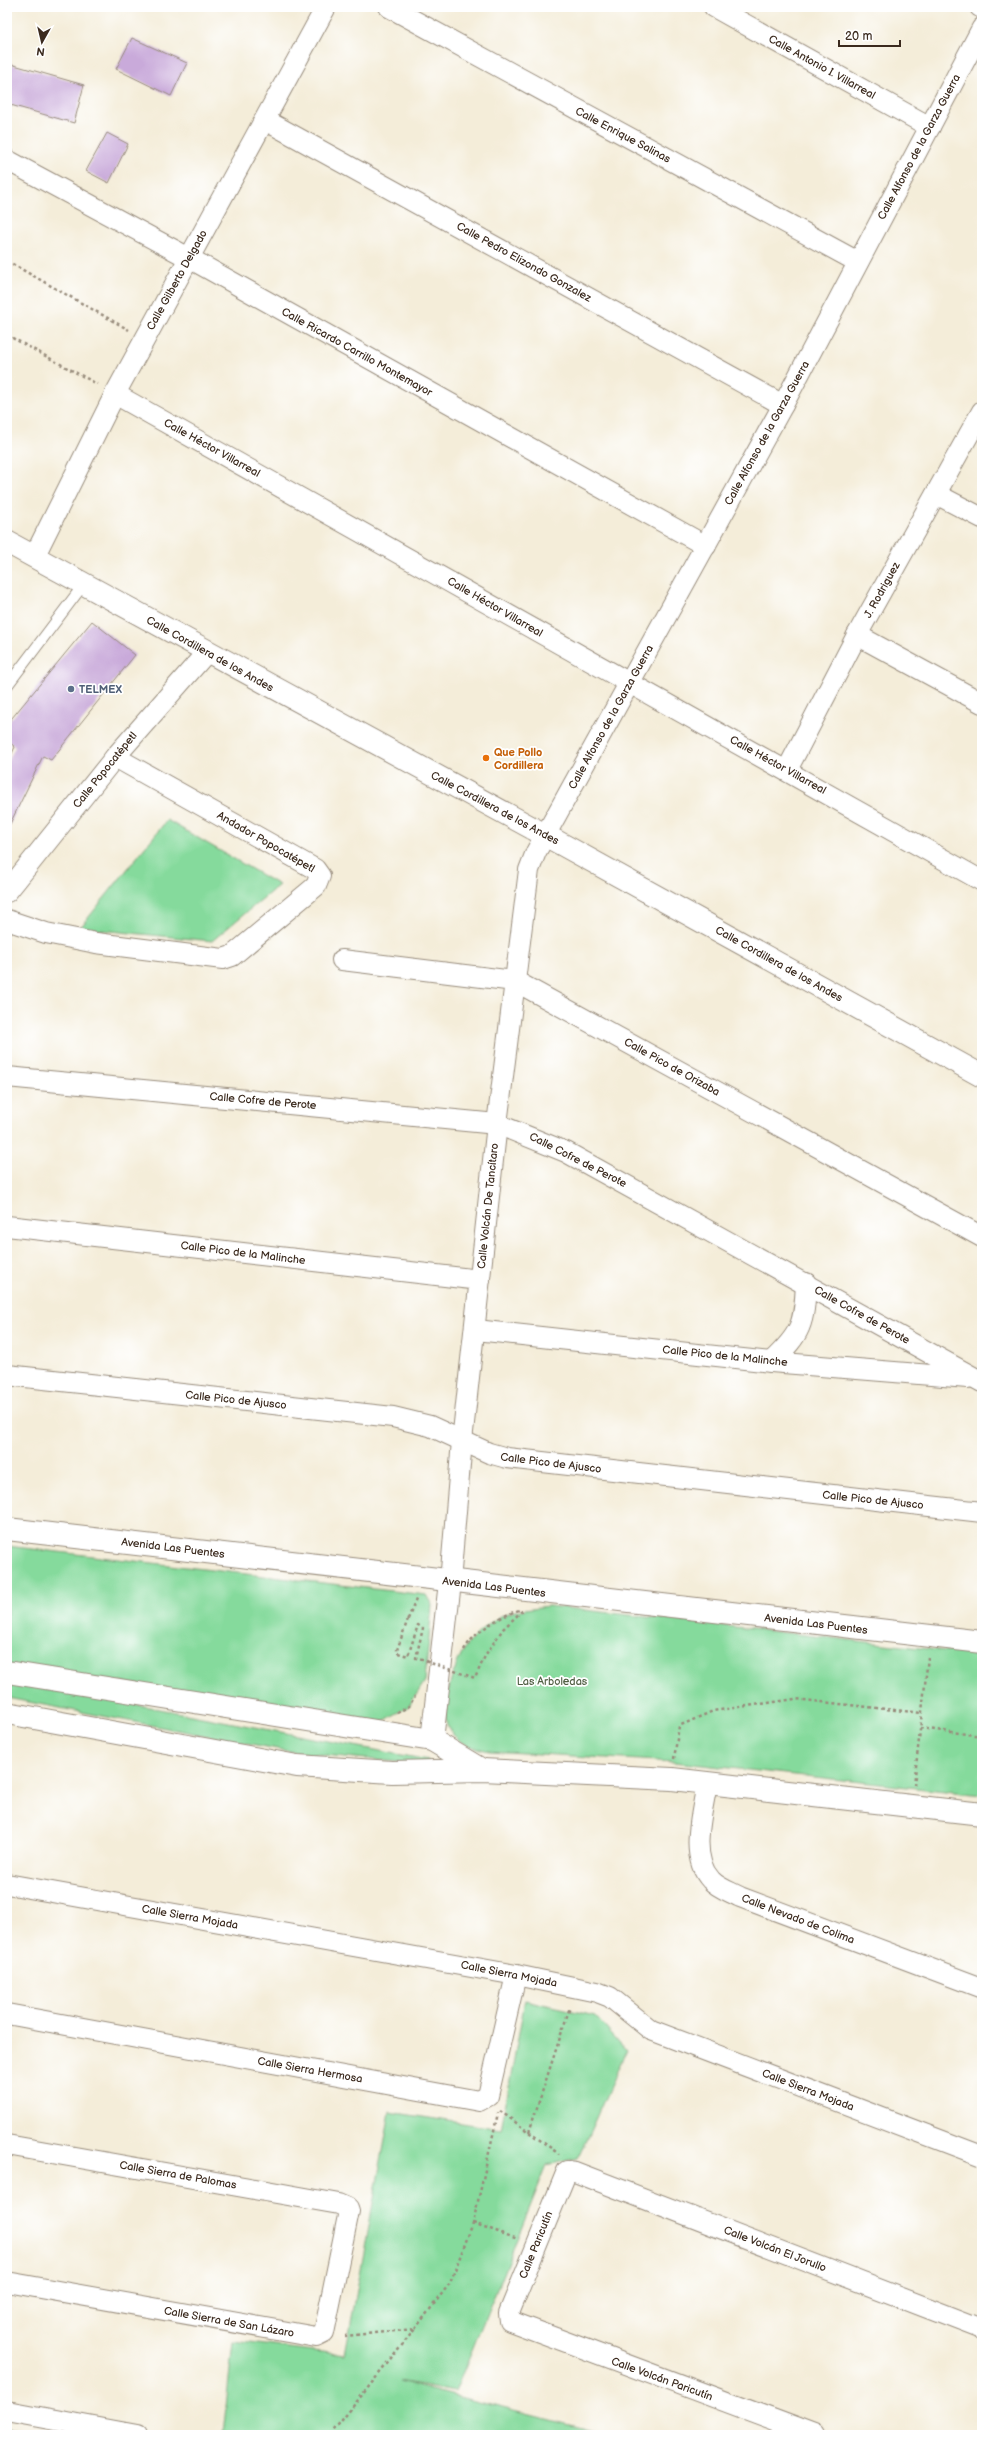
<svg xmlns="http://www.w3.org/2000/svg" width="989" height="2442" viewBox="0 0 989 2442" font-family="'Balsamiq Sans',sans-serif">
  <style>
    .green { fill: #85da9c; stroke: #60825d }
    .building { fill: #c9aada }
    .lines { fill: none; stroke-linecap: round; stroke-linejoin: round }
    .service-casing { stroke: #988c7c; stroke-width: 12 }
    .minor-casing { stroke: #988c7c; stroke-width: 22 }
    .tertiary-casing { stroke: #988c7c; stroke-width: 24 }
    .path { stroke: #988c7c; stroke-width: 2.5; stroke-dasharray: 3 3; stroke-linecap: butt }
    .service { stroke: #fff; stroke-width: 10 }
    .minor { stroke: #fff; stroke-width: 20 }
    .tertiary { stroke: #fff; stroke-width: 22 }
    .path-bridge { stroke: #988c7c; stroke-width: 2.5; stroke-dasharray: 3 3; stroke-linecap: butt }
    .service-dot { fill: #5c6f8a; stroke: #fff; stroke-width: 1.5 }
    .food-dot { fill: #e8710a; stroke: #fff; stroke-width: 1.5 }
    .labels { text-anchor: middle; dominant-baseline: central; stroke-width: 3.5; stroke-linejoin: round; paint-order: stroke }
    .street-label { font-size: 11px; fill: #3b2a1e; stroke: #fff }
    .service-label { font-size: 11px; font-weight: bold; fill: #4e5e75; stroke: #fff; text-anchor: start }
    .food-label { font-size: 11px; font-weight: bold; fill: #c56008; stroke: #fff; text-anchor: start }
    .park-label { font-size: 11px; fill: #515f44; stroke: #fff }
  </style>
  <rect width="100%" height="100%" fill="#fff"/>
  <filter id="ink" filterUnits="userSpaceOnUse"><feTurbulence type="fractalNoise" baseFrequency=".025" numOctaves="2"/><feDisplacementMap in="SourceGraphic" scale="8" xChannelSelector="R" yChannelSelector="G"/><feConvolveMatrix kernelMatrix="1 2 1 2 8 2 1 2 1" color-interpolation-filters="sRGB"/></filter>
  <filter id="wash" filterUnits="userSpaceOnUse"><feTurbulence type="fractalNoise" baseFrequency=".012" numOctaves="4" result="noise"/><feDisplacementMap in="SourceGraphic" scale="16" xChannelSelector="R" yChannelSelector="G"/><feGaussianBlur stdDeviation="0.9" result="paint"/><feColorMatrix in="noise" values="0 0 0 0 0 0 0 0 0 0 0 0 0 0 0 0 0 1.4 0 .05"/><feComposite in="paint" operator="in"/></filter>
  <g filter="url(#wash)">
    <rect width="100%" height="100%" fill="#f4edd9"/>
    <g class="green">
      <path d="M167 820 279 885 212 941 80 928Z"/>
      <path d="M7 1546 426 1595 432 1605 425 1681 409 1706 382 1722 7 1665Z"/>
      <path d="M549 1606 982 1655V1795L674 1762 489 1751C472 1747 457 1744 448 1727 439 1709 456 1658 468 1643 476 1635 491 1621 501 1616 516 1609 532 1608 549 1606Z"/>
      <path d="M7 1680 428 1760V1765L293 1752 7 1698Z"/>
      <path d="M525 2000 595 2016 626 2051 578 2158 547 2165 455 2392 399 2382 610 2435H223L233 2341 345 2355 390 2112 501 2129Z"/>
      <path d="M7 2429 46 2435H7Z"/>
    </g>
    <g id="blocks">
      <g class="building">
        <path d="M132 38 187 63 171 96 116 69Z"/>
        <path d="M7 63 84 85 74 123 7 104Z"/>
        <path d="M107 133 128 144 109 183 86 171Z"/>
        <path d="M92 621 135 655 51 760 43 756 7 830V764L15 747 7 740V724Z"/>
      </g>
    </g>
  </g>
  <g filter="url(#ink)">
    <use href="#blocks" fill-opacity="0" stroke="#988c7c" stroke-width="1"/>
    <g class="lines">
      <g class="service-casing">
        <path id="service" d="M7 686 84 584"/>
      </g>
      <g class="minor-casing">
        <g id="minor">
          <path d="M389 7 858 262"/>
          <path d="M714 7 930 127"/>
          <path d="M980 7 982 8"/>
          <path d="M265 120 783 405"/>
          <path d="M7 160 189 258 706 546"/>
          <path d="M115 394 982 881"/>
          <path d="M936 494 982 518"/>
          <path d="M34 557 115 394 326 7"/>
          <path d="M857 635 982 703"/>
          <path d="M787 770 857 635 982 411"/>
          <path d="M7 892 115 757 207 652"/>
          <path d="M7 920 46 933 96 943 223 959 232 956 316 886 320 876 315 869 115 757"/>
          <path d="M342 960 515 981 982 1237"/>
          <path d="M7 1077 497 1124 566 1152 982 1382"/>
          <path d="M7 1226 480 1280"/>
          <path d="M476 1330 771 1362 968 1378"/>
          <path d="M771 1362C802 1333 804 1324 806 1283"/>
          <path d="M7 1375 393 1417 430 1426 489 1453 507 1458 982 1512"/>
          <path d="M450 1582 462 1441 497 1124 529 870 536 852 783 405 982 28"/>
          <path d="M707 1783C703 1811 688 1856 711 1880 718 1888 731 1892 740 1897L982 1988"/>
          <path d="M7 1884 516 1975 597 1992 610 1997 651 2030 982 2156"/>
          <path d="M7 2014 479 2101 488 2096 516 1975"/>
          <path d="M7 2145 339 2204 348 2208 349 2211 324 2333 316 2337 7 2282"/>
          <path d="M7 2411 137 2435"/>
          <path d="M815 2435 510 2321 509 2313 567 2171 575 2172 982 2329"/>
        </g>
      </g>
      <g class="tertiary-casing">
        <g id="tertiary">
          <path d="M7 542 545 835 982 1076"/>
          <path d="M7 1529 982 1642"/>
          <path d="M7 1672 432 1740 482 1770"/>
          <path d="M7 1713 297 1766 392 1772 482 1770 672 1779 982 1814"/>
          <path d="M432 1740 450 1582"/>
        </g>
      </g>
      <g class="path">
        <path d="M7 261 129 330"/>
        <path d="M7 335 97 384"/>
        <path d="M408 1619 417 1597"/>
        <path d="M464 1650C475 1631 499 1617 519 1610"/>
        <path d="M486 1654 503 1629 523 1610"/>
        <path d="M397 1713 409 1706 415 1696"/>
        <path d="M920 1728 982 1736"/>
        <path d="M674 1759 679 1726 713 1711 795 1699 922 1713"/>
        <path d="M914 1785 928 1657"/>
        <path d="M500 2111 559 2154"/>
        <path d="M529 2132 570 2007"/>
        <path d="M473 2223 518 2239"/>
        <path d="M415 2329 450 2283 473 2223 498 2113"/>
        <path d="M330 2435 415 2329 345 2336"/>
      </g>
      <use href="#service" class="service"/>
      <use href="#minor" class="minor"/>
      <use href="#tertiary" class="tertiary"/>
      <path class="path-bridge" d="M408 1619 397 1650 398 1653 408 1656 418 1625 423 1628 416 1658 475 1678 486 1654"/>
    </g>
  </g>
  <circle class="service-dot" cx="71" cy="689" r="4"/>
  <circle class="food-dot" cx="486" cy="758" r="4"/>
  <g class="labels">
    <g class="street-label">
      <text transform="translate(822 67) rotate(29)">Calle Antonio I. Villarreal</text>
      <text transform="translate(623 135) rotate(28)">Calle Enrique Salinas</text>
      <text transform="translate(919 147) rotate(-62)">Calle Alfonso de la Garza Guerra</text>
      <text transform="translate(524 262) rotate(29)">Calle Pedro Elizondo Gonzalez</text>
      <text transform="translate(177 280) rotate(-61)">Calle Gilberto Delgado</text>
      <text transform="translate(357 352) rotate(29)">Calle Ricardo Carrillo Montemayor</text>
      <text transform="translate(767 433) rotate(-61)">Calle Alfonso de la Garza Guerra</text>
      <text transform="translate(212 448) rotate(29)">Calle Héctor Villarreal</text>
      <text transform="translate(882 590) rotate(-61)">J. Rodriguez</text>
      <text transform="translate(495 607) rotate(30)">Calle Héctor Villarreal</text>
      <text transform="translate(210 654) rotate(29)">Calle Cordillera de los Andes</text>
      <text transform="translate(611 717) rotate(-61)">Calle Alfonso de la Garza Guerra</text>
      <text transform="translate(778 765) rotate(29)">Calle Héctor Villarreal</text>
      <text transform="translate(105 770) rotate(-51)">Calle Popocatépetl</text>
      <text transform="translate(495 808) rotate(28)">Calle Cordillera de los Andes</text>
      <text transform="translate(266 842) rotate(30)">Andador Popocatépetl</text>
      <text transform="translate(779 964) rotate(29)">Calle Cordillera de los Andes</text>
      <text transform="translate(672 1067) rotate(29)">Calle Pico de Orizaba</text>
      <text transform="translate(263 1101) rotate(5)">Calle Cofre de Perote</text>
      <text transform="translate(578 1160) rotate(27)">Calle Cofre de Perote</text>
      <text transform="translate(488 1206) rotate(-84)">Calle Volcán De Tancítaro</text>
      <text transform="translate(243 1253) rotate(7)">Calle Pico de la Malinche</text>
      <text transform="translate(862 1315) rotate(29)">Calle Cofre de Perote</text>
      <text transform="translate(725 1356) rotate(6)">Calle Pico de la Malinche</text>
      <text transform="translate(236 1400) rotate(6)">Calle Pico de Ajusco</text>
      <text transform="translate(551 1463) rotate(7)">Calle Pico de Ajusco</text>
      <text transform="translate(873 1500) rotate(6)">Calle Pico de Ajusco</text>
      <text transform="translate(173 1548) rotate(7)">Avenida Las Puentes</text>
      <text transform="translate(494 1587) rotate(7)">Avenida Las Puentes</text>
      <text transform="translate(816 1624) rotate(7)">Avenida Las Puentes</text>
      <text transform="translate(190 1917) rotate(10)">Calle Sierra Mojada</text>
      <text transform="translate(798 1919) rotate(21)">Calle Nevado de Colima</text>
      <text transform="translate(509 1974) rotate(11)">Calle Sierra Mojada</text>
      <text transform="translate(310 2070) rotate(10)">Calle Sierra Hermosa</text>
      <text transform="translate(808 2090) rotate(21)">Calle Sierra Mojada</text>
      <text transform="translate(178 2175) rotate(10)">Calle Sierra de Palomas</text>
      <text transform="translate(536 2245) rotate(-68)">Calle Paricutín</text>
      <text transform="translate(775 2249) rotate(21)">Calle Volcán El Jorullo</text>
      <text transform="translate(229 2322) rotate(10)">Calle Sierra de San Lázaro</text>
      <text transform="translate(662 2379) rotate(20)">Calle Volcán Paricutín</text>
    </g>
    <g class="service-label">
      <text x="79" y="689">TELMEX</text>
    </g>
    <g class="food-label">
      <text x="494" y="752">Que Pollo<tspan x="494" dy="13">Cordillera</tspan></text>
    </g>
    <g class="park-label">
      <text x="552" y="1681">Las Arboledas</text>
    </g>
  </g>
  <rect width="989" height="2442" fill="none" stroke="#fff" stroke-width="24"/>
  <g transform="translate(42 42) rotate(188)" stroke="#ffffff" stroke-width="3" paint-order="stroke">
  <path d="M0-3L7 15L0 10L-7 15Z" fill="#3b2a1e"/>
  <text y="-6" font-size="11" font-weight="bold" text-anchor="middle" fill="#3b2a1e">N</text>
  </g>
  <path d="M839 40v6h61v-6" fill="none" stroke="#3b2a1e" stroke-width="2"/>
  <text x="845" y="40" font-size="12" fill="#3b2a1e" stroke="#ffffff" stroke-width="3" paint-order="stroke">20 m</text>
</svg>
